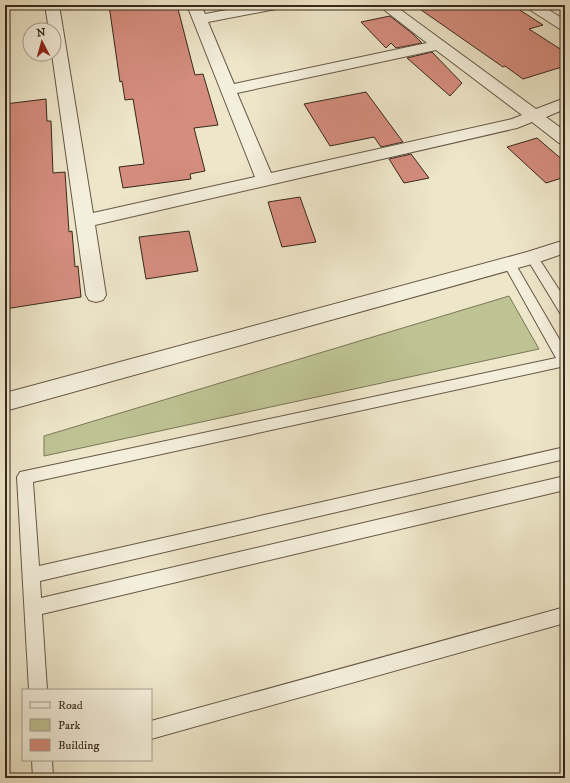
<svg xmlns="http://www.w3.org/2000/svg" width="570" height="783" viewBox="0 0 570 783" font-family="'IM FELL DW Pica',serif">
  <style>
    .green { fill: #bec393; stroke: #7a7658 }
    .building { fill: #d58d7e; stroke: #37281c }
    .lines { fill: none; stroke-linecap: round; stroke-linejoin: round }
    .lane-casing { stroke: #655847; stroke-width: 2 }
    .street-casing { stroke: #655847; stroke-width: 2 }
    .lane { fill: #f4efdc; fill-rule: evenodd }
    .street { fill: #f4efdc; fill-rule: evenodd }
  </style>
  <rect width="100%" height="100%" fill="#eee6c9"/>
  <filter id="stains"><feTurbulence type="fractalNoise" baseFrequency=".005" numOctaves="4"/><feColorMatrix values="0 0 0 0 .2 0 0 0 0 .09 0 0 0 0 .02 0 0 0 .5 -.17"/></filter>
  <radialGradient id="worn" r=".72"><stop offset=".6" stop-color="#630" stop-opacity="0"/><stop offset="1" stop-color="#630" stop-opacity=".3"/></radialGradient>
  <path class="green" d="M509 296 539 349 44 456V436Z"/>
  <g class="building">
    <path d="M109 5H177L195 75 203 74 218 125 194 128 205 171 190 174 191 179 123 188 119 167 144 164 133 99 125 100 122 81 120 82Z"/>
    <path d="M414 5H512L543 25 529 29 565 52V66L523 79 505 66 503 67Z"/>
    <path d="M390 16 413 34 422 43 396 48 391 43 386 48 361 22Z"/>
    <path d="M432 52 462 83 450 96 407 58Z"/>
    <path d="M366 92 403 142 381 147 374 137 330 146 304 104Z"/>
    <path d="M46 99 47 121H51L53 173 65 172 69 232 72 231 75 267 78 266 81 297 5 309V104Z"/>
    <path d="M537 138 565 162V177L546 183 507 147Z"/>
    <path d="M411 154 429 178 404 183 389 159Z"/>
    <path d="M300 197 316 242 282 247 268 202Z"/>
    <path d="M189 231 198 271 146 279 139 237Z"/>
  </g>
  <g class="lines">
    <g class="lane-casing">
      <g id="lane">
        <path d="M532 253 536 254 565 299V315L560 313 526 257 528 254Z"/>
        <path d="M509 259 513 260 565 349V366L33 482 39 566 565 447V459L40 581 41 598 565 476V490L42 614 47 690H29L17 477 20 472 556 358 503 263 505 260Z"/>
        <path d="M565 607V623L151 739V721Z"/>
        <path d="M32 760H52L53 778H33Z"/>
      </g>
    </g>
    <g class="street-casing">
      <g id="street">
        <path d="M45 5H59L93 213 255 177 187 5H201L205 14 253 5H283L281 8 276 9 208 22 234 84 427 43 378 5H394L536 109 565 98V109L546 117 565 131V144L559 143 532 122 517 128 95 225 106 295 103 300 96 302 89 300 86 295 52 54H54V30H49ZM436 50 522 115 512 119 271 173 237 93Z"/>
        <path d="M525 5H541L565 20V30L560 29 527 8Z"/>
        <path d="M565 240V253L539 262 5 411V393L527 252Z"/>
      </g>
    </g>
    <use href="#lane" class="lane"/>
    <use href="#street" class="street"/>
  </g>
  <rect width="570" height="783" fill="none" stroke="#eee6c9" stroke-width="20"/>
  <rect x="6" y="6" width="558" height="771" fill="none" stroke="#37281c" stroke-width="2"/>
  <rect x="10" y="10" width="550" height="763" fill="none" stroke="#37281c"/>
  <rect x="22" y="689" width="130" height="72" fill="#f4efdc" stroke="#a89f8f"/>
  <rect x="30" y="702" width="20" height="6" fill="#f4efdc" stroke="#a89f8f"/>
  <text x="58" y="709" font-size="12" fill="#37281c">Road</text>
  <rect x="30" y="719" width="20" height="12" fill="#bec393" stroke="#a89f8f"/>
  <text x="58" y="729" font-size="12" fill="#37281c">Park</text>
  <rect x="30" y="739" width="20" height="12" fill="#d58d7e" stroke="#a89f8f"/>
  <text x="58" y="749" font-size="12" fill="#37281c">Building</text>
  <g transform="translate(42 42) rotate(354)"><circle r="19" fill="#f4efdc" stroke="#a89f8f"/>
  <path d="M0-3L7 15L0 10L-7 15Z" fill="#8f2418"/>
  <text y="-6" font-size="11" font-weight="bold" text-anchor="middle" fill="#37281c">N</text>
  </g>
  <rect width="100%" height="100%" filter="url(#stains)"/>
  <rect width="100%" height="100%" fill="url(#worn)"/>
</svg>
